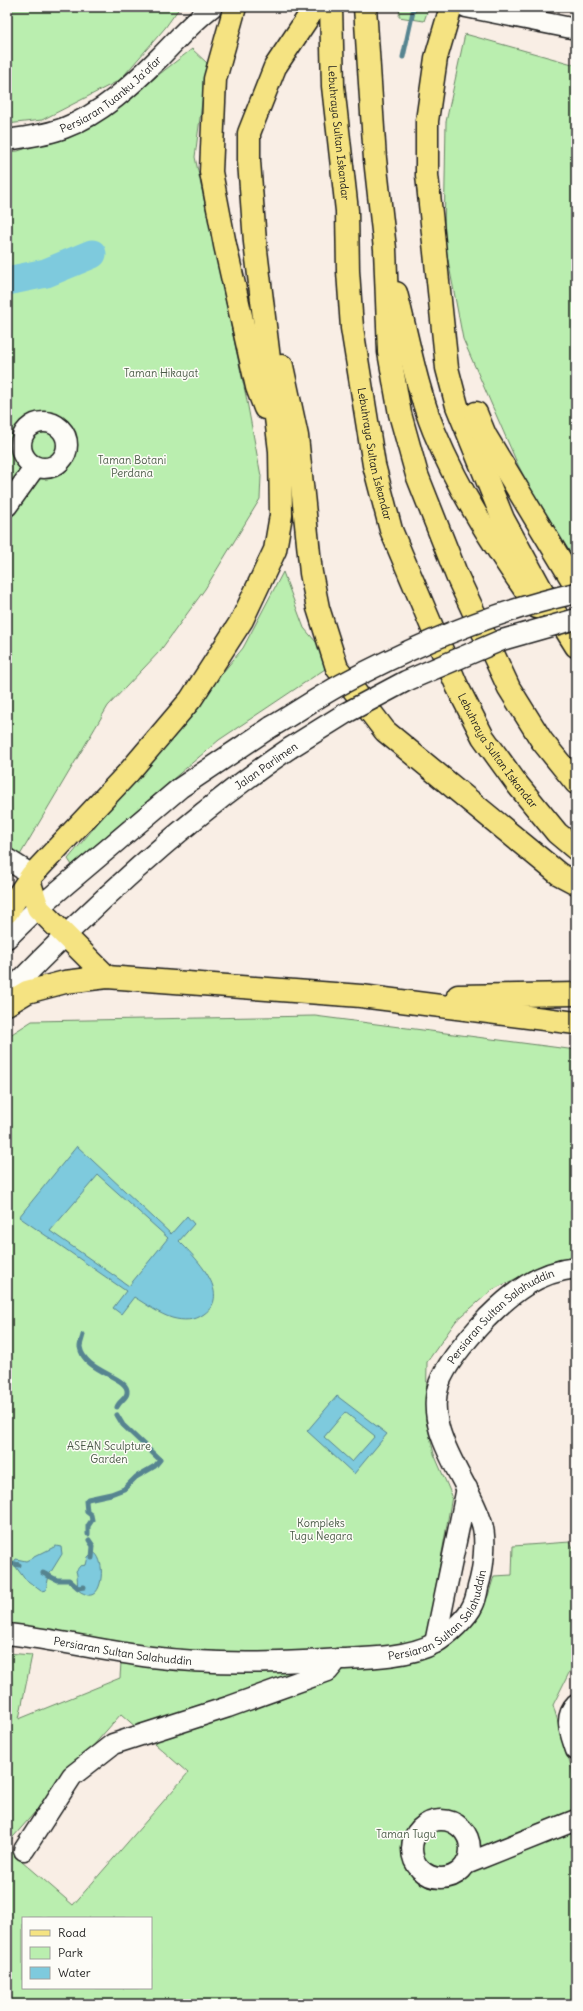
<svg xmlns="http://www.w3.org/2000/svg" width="583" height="2011" viewBox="0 0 583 2011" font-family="Delius,sans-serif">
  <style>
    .green { fill: #baeeaf; stroke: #6b8566; fill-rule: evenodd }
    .water { fill: #7ecadd; stroke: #578490; fill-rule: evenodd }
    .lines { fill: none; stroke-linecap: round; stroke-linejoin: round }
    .stream { stroke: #578490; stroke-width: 5 }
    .river { stroke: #7ecadd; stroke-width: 29 }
    .minor-casing { stroke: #1c1c1c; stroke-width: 23 }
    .major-casing { stroke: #1c1c1c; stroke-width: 25 }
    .minor { stroke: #fdfcf7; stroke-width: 20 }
    .major { stroke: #f5e382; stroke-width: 22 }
    .minor-bridge-casing { stroke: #1c1c1c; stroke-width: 23; stroke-linecap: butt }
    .minor-bridge { stroke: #fdfcf7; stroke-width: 20 }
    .labels { text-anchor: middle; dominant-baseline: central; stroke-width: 3; stroke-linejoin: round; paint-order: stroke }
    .street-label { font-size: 11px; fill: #1c1c1c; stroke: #fdfcf7 }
    .park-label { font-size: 11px; fill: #4b5b48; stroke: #fdfcf7 }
  </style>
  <rect width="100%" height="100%" fill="#f9eee5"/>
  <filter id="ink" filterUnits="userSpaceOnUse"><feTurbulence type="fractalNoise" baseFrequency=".025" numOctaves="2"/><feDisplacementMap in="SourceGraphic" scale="8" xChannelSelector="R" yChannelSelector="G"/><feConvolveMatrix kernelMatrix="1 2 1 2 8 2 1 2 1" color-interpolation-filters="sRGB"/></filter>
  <g filter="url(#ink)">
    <g class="green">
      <path d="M7 7H180L165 28 120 80 42 120 7 124Z"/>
      <path d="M400 7H429L424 21 399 17Z"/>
      <path d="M465 34 576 65 575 572 518 465 463 339 444 239 446 122Z"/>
      <path d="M192 49 207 63 195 157 246 396 261 476 260 499 205 589 160 651 108 706 7 877V152L18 151 91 127Z"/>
      <path d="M283 572 304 628 334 663 219 740 72 865 68 859 243 648Z"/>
      <path d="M315 1016 576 1050V1258L542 1266 492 1290 456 1321 427 1362 426 1421 434 1454 452 1496 427 1638 385 1649 266 1657 160 1653 7 1629V1037L32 1021Z"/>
      <path d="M570 1542 576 1553V1667L570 1671 553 1705 576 1783V2004H10V1984H7V1848L73 1905 188 1773 121 1714 7 1844V1653L32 1655 19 1719 120 1678 121 1662 212 1670 308 1672 469 1627 488 1596 494 1576 512 1575 513 1546ZM23 1918H151V1988H23Z"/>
    </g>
    <g class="water">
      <path d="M77 1146 171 1234 187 1216 194 1224 179 1241C194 1256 233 1294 204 1314 195 1321 183 1321 172 1318 159 1314 146 1304 134 1297L121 1314 113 1308 126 1291 19 1217ZM98 1175 168 1238 129 1286 50 1231Z"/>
      <path d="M337 1396 387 1434 354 1474 307 1431ZM345 1412 375 1436 352 1462 324 1437Z"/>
      <path d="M56 1546 61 1547 62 1554 49 1575 46 1590 41 1591 24 1578 13 1563 16 1559 26 1561Z"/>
      <path d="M93 1552C107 1558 103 1603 85 1594 83 1593 79 1592 78 1589 77 1585 78 1576 76 1571L80 1566 86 1565 88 1557Z"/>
    </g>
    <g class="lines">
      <g class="stream">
        <path d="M403 57 414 7"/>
        <path d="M83 1335C82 1339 80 1344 80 1347 84 1373 130 1376 127 1393 126 1399 119 1401 117 1407"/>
        <path d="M117 1415 123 1425 159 1459"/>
        <path d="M88 1534V1526L92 1520 91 1515 87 1512 86 1501 88 1499 111 1494 124 1489 136 1477 155 1466 160 1460"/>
        <path d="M89 1540 93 1546 92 1558"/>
        <path d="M7 1562 19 1565"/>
        <path d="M43 1573 57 1580H69L78 1588 84 1587"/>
      </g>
      <path class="river" d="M7 281 46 273 92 254"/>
      <g class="minor-casing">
        <g id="minor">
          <path d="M466 7 576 29"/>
          <path id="s1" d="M7 140C26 137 46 135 64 128 101 114 132 85 159 58 177 40 192 22 212 7"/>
          <circle cx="44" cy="445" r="23"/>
          <path d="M7 506 35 467"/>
          <path d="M7 859 32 875"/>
          <path d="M7 938 38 908 180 788 271 727"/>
          <path d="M7 994C94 904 187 818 290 748"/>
          <path id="s2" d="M7 1634C55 1639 103 1651 151 1657 214 1665 278 1663 342 1659 370 1658 410 1657 435 1643 447 1636 468 1617 473 1605 476 1599 477 1593 478 1587 483 1571 487 1540 482 1524 469 1480 423 1432 439 1384 446 1363 472 1334 487 1318 513 1292 538 1272 576 1268"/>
          <path d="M435 1643 467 1488"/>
          <path d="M576 1705C563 1718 571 1734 576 1750"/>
          <circle cx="441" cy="1849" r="29"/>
          <path d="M24 1850 72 1776 113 1744 228 1707 328 1671 338 1659"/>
          <path d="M466 1864 576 1820"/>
        </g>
      </g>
      <g class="major-casing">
        <g id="major">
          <path d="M235 7 215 79 211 172 225 245 257 387 265 408"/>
          <path id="s3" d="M331 7 333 86 347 211 348 271 352 328 374 465 391 530 457 686 483 737 517 784 557 833 576 849"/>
          <path d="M365 7 375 159 385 249 389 352 400 414 417 475 457 576 509 688 542 741 576 783"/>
          <path d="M451 7 436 58 427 121V175L447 368 457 406 503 519 546 598 576 646"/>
          <path d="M396 293C408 339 416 387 434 431 461 496 497 550 537 607"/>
          <path d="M282 366 297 436 311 573 318 608 337 668 385 731 559 874 576 883"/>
          <path d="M476 413 485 435 576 586"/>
          <path d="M29 880 38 908 107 977"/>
          <path d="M7 912 32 875 129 772 191 699 242 620 275 550 281 515 280 451 255 242 249 161V133L275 67 315 7"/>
          <path d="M458 996 576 994"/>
          <path d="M7 1004 27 992 65 982 107 977 361 996 576 1023"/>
        </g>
      </g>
      <use href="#minor" class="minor"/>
      <use href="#major" class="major"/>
      <g class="minor-bridge-casing">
        <g id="minor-bridge">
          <path d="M271 727C295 713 318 697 342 684 415 645 495 611 576 593"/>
          <path d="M290 748 346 713 406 681 502 640 576 619"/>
        </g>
      </g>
      <use href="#minor-bridge" class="minor-bridge"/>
    </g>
  </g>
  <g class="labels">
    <g class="street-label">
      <text stroke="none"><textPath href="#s1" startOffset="116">Persiaran Tuanku Ja'afar</textPath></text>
      <text stroke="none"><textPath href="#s3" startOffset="126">Lebuhraya Sultan Iskandar</textPath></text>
      <text stroke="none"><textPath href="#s3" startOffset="450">Lebuhraya Sultan Iskandar</textPath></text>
      <text stroke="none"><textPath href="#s3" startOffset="774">Lebuhraya Sultan Iskandar</textPath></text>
      <text transform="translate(266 766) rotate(-35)">Jalan Parlimen</text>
      <text stroke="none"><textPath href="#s2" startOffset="813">Persiaran Sultan Salahuddin</textPath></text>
      <text stroke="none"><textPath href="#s2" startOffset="453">Persiaran Sultan Salahuddin</textPath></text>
      <text stroke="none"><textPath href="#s2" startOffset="117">Persiaran Sultan Salahuddin</textPath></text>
    </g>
    <g class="park-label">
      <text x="161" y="373">Taman Hikayat</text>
      <text x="132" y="460">Taman Botani<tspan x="132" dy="13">Perdana</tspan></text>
      <text x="109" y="1446">ASEAN Sculpture<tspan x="109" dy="13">Garden</tspan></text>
      <text x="321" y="1523">Kompleks<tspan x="321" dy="13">Tugu Negara</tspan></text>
      <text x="406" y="1834">Taman Tugu</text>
    </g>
  </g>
  <rect width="583" height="2011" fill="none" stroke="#fdfcf7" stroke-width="24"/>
  <rect x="12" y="12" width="559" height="1987" fill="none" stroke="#1c1c1c" stroke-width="1.5" filter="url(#ink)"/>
  <rect x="22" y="1917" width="130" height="72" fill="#fdfcf7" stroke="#a3a29f"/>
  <rect x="30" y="1930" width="20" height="6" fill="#f5e382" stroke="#a3a29f"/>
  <text x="58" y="1937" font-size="12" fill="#1c1c1c">Road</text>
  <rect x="30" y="1947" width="20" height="12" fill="#baeeaf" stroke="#a3a29f"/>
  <text x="58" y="1957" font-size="12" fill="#1c1c1c">Park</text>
  <rect x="30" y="1967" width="20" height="12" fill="#7ecadd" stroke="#a3a29f"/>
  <text x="58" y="1977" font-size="12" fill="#1c1c1c">Water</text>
</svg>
